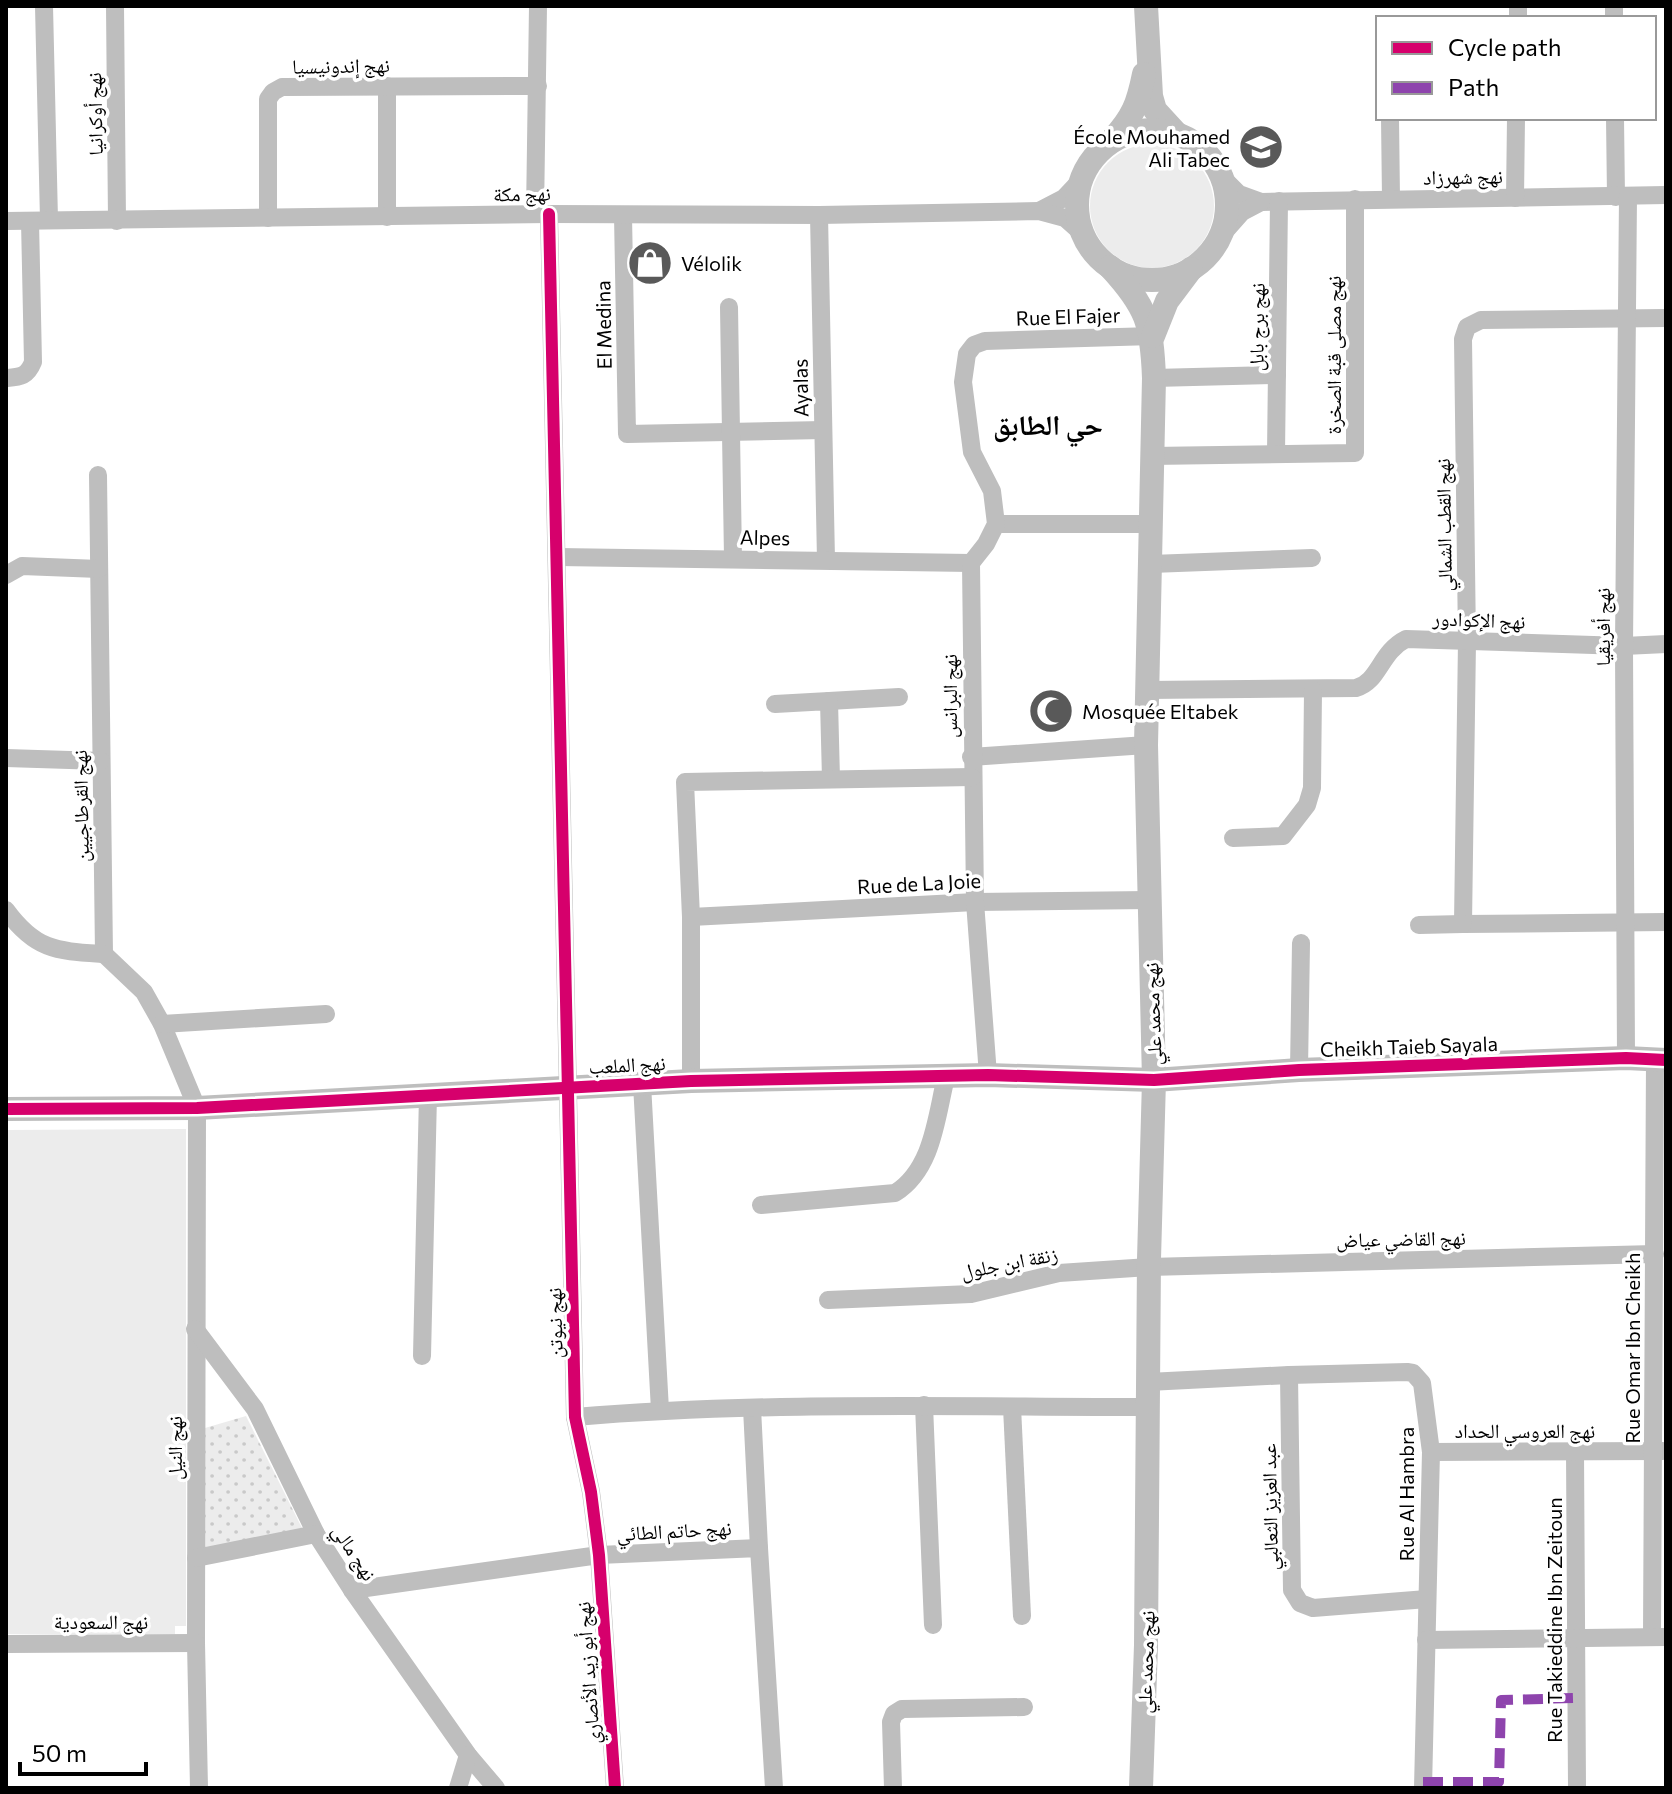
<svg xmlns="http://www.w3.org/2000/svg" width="1672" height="1794" viewBox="0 0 1672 1794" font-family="Commissioner,'Noto Naskh Arabic',sans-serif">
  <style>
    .grass { fill: url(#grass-dots) }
    .park { fill: #ececec }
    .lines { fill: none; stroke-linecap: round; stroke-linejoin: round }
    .minor { stroke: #bebebe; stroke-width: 18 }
    .tertiary { stroke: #bebebe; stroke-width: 24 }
    .quiet { stroke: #8e44ad; stroke-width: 10; stroke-dasharray: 20 10; stroke-linecap: butt }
    .cycleway-casing { stroke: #fff; stroke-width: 17 }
    .cycleway { stroke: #d6006c; stroke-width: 12 }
    .labels { text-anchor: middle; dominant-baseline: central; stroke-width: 7; stroke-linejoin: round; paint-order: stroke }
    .street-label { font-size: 20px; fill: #000; stroke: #fff }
    .poi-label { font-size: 20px; fill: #000; stroke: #fff; text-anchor: start }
    .district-label { font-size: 28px; font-weight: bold; fill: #000; stroke: #fff }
  </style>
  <defs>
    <pattern id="grass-dots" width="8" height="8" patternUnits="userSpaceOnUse" patternTransform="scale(2)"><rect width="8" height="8" fill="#ececec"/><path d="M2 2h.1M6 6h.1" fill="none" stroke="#c9c9c9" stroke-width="1.8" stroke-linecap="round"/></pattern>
  </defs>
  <rect width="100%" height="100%" fill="#fff"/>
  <path class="grass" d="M246 1416 303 1530 204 1548 205 1428Z"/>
  <g class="park">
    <circle cx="1152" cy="206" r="62"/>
    <path d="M186 1129V1626H175V1634H6V1130Z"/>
  </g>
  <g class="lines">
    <g class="minor">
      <path d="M44 6 49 220"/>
      <path d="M115 6 117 221"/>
      <path d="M1614 6V18"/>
      <path d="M1518 18V6"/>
      <path d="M1390 118 1391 199"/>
      <path d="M1615 118 1616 197"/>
      <path d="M1221 176 1239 194 1261 202 1666 195"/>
      <path d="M1515 198 1516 118"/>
      <path d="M1039 211 1064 198 1082 179"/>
      <path d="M535 214 538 6"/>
      <path d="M549 214 575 1417 591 1492 599 1555 615 1788"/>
      <path d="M623 215 627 434 823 430"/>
      <path d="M819 215 826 560"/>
      <path d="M387 217V86"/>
      <path d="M268 218V99L273 92 282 87 538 86"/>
      <path d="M6 221 549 214 819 215 1039 211 1065 218 1083 234"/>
      <path d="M1219 238 1242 212 1261 202"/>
      <path d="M729 307 733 558"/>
      <path d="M1666 318 1481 320 1467 327 1463 339 1467 641 1463 924 1666 922"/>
      <path d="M6 378C20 377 27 377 33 362L30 221"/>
      <path d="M1154 378 1277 375"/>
      <path d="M1276 454 1279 201"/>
      <path d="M1151 456 1355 453V199"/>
      <path d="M98 475 104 954 144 992 162 1024 197 1108 196 1643 199 1788"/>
      <path d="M996 524H1150"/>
      <path d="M558 557 971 563"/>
      <path d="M1151 564 1312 558"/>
      <path d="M6 575 22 566 99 569"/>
      <path d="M1147 690 1356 688C1379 682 1380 652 1406 639L1624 646 1666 644"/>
      <path d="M829 701 899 697"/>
      <path d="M775 704 829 701 831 779"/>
      <path d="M971 757 1146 745"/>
      <path d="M6 758 101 761"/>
      <path d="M1233 838 1283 836 1307 805 1312 788 1313 690"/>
      <path d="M6 910C36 951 57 951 104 954"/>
      <path d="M691 917 975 902 1149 900"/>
      <path d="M1419 925 1463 924"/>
      <path d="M162 1024 326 1014"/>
      <path d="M1626 1058 1624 646 1628 196"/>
      <path d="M1299 1070 1301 943"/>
      <path d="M988 1075 975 902 971 563 986 544 996 524 992 491 972 452 963 382 967 354 974 345 985 341 1153 336"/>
      <path d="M691 1081V917L685 782 972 777"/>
      <path d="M642 1084 660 1410"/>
      <path d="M761 1205 895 1193C933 1169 936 1118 946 1077"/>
      <path d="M828 1300 971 1294 1059 1273 1149 1267 1655 1254"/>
      <path d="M195 1329 255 1409 316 1534 352 1590 468 1755 496 1788"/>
      <path d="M422 1356 428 1095"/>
      <path d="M1289 1375 1292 1590 1300 1603 1313 1608 1427 1599"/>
      <path d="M1148 1382 1289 1375 1407 1372 1413 1373 1422 1383 1431 1452 1423 1788"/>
      <path d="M924 1405 933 1625"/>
      <path d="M1012 1407 1022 1616"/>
      <path d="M752 1408 759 1548"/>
      <path d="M575 1417C766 1401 957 1407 1148 1407"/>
      <path d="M1575 1451 1577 1788"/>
      <path d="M1431 1452 1663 1451"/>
      <path d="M196 1558 316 1534"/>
      <path d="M352 1590 599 1555 759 1548 774 1788"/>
      <path d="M1652 1636 1655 1060"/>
      <path d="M1426 1640 1666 1637"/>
      <path d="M6 1644 196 1643"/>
      <path d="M458 1788 468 1755"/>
      <path d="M893 1788 891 1722 894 1714 902 1709 1024 1707"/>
    </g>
    <g class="tertiary">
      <path d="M1146 6 1151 96 1155 110 1177 134"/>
      <circle cx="1152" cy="205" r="75"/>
      <path d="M1112 140C1133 117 1138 104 1144 74"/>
      <path d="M1110 267C1147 307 1152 324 1154 378L1146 745 1154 1080 1149 1259 1146 1645 1141 1788"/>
      <path d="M1153 336 1167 301 1191 269"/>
      <path d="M6 1109 197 1108 691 1081 988 1075 1154 1080 1299 1070 1626 1058 1666 1060"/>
    </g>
    <path class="quiet" d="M1423 1782H1499L1501 1700 1576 1698"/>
    <g class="cycleway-casing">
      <g id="cycleway">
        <path d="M549 214 575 1417 591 1492 599 1555 615 1788"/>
        <path d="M6 1109 197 1108 691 1081 988 1075 1154 1080 1299 1070 1626 1058 1666 1060"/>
      </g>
    </g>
    <use href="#cycleway" class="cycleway"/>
  </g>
  <defs>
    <g id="school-disc" transform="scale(2.3)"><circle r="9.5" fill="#595959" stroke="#fff"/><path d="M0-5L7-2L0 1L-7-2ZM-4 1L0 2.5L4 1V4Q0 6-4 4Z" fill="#fff"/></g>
    <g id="shop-disc" transform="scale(2.3)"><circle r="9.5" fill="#595959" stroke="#fff"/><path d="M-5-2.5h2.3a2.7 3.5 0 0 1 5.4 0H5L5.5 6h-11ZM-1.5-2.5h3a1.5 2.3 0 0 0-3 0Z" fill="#fff"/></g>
    <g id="mosque-disc" transform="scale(2.3)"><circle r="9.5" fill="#595959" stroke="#fff"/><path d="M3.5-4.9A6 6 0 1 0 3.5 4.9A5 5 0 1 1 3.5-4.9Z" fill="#fff"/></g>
  </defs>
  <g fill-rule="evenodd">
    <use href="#school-disc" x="1261" y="147"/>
    <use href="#shop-disc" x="650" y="263"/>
    <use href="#mosque-disc" x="1051" y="711"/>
  </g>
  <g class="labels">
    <g class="street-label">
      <text transform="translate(341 65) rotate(-1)">نهج إندونيسيا</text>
      <text transform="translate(94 114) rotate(-91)">نهج أوكرانيا</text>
      <text transform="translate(1463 176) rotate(-1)">نهج شهرزاد</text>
      <text transform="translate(522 193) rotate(-1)">نهج مكة</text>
      <text transform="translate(1068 316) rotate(-2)">Rue El Fajer</text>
      <text transform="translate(603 325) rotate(-91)">El Medina</text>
      <text transform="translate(1256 327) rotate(-89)">نهج برج بابل</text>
      <text transform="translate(1333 355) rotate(-90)">نهج مصلى قبة الصخرة</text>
      <text transform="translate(800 388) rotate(-91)">Ayalas</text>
      <text transform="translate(1443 525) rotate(-91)">نهج القطب الشمالي</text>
      <text transform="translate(765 537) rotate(1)">Alpes</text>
      <text transform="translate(1479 619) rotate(2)">نهج الإكوادور</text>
      <text transform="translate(1602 627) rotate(-90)">نهج أفريقيا</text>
      <text transform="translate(949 696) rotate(-90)">نهج البرانس</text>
      <text transform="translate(80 806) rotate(-91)">نهج القرطاجيين</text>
      <text transform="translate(919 883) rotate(-3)">Rue de La Joie</text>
      <text transform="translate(1152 1014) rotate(-92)">نهج محمد علي</text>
      <text transform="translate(1409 1046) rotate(-2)">Cheikh Taieb Sayala</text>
      <text transform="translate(627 1064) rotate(-3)">نهج الملعب</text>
      <text transform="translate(1401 1238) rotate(-1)">نهج القاضي عياض</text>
      <text transform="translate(1009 1262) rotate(-11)">زنقة ابن جلول</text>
      <text transform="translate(554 1323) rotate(-91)">نهج نيوتن</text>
      <text transform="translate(1632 1348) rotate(-90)">Rue Omar Ibn Cheikh</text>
      <text x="1525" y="1430">نهج العروسي الحداد</text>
      <text transform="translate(174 1448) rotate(-90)">نهج النيل</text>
      <text transform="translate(1406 1494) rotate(-90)">Rue Al Hambra</text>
      <text transform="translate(1269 1507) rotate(-91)">عبد العزيز الثعالبي</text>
      <text transform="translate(674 1530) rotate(-3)">نهج حاتم الطائي</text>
      <text transform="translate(355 1552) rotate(57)">نهج مالي</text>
      <text transform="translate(1554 1620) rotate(-90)">Rue Takieddine Ibn Zeitoun</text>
      <text x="101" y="1621">نهج السعودية</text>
      <text transform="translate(1145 1662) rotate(-88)">نهج محمد علي</text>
      <text transform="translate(587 1673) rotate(-94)">نهج أبو زيد الأنصاري</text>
    </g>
    <g class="poi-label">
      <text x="1230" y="136" text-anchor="end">École Mouhamed<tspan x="1230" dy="23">Ali Tabec</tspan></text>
      <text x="681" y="263">Vélolik</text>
      <text x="1082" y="711">Mosquée Eltabek</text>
    </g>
    <g class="district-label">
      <text x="1048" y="424">حي الطابق</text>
    </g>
  </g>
  <rect width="1672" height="1794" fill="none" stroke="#000000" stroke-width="16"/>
  <rect x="1376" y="16" width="280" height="104" fill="#ffffff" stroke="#999999" stroke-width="2"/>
  <rect x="1392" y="42" width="40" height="12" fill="#d6006c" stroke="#999999" stroke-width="2"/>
  <text x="1448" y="56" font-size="24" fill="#000000">Cycle path</text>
  <rect x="1392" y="82" width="40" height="12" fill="#8e44ad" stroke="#999999" stroke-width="2"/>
  <text x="1448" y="96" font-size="24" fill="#000000">Path</text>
  <path d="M20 1762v12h126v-12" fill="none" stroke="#000000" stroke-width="4"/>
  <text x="32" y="1762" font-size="24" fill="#000000" stroke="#ffffff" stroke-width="6" paint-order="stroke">50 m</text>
</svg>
